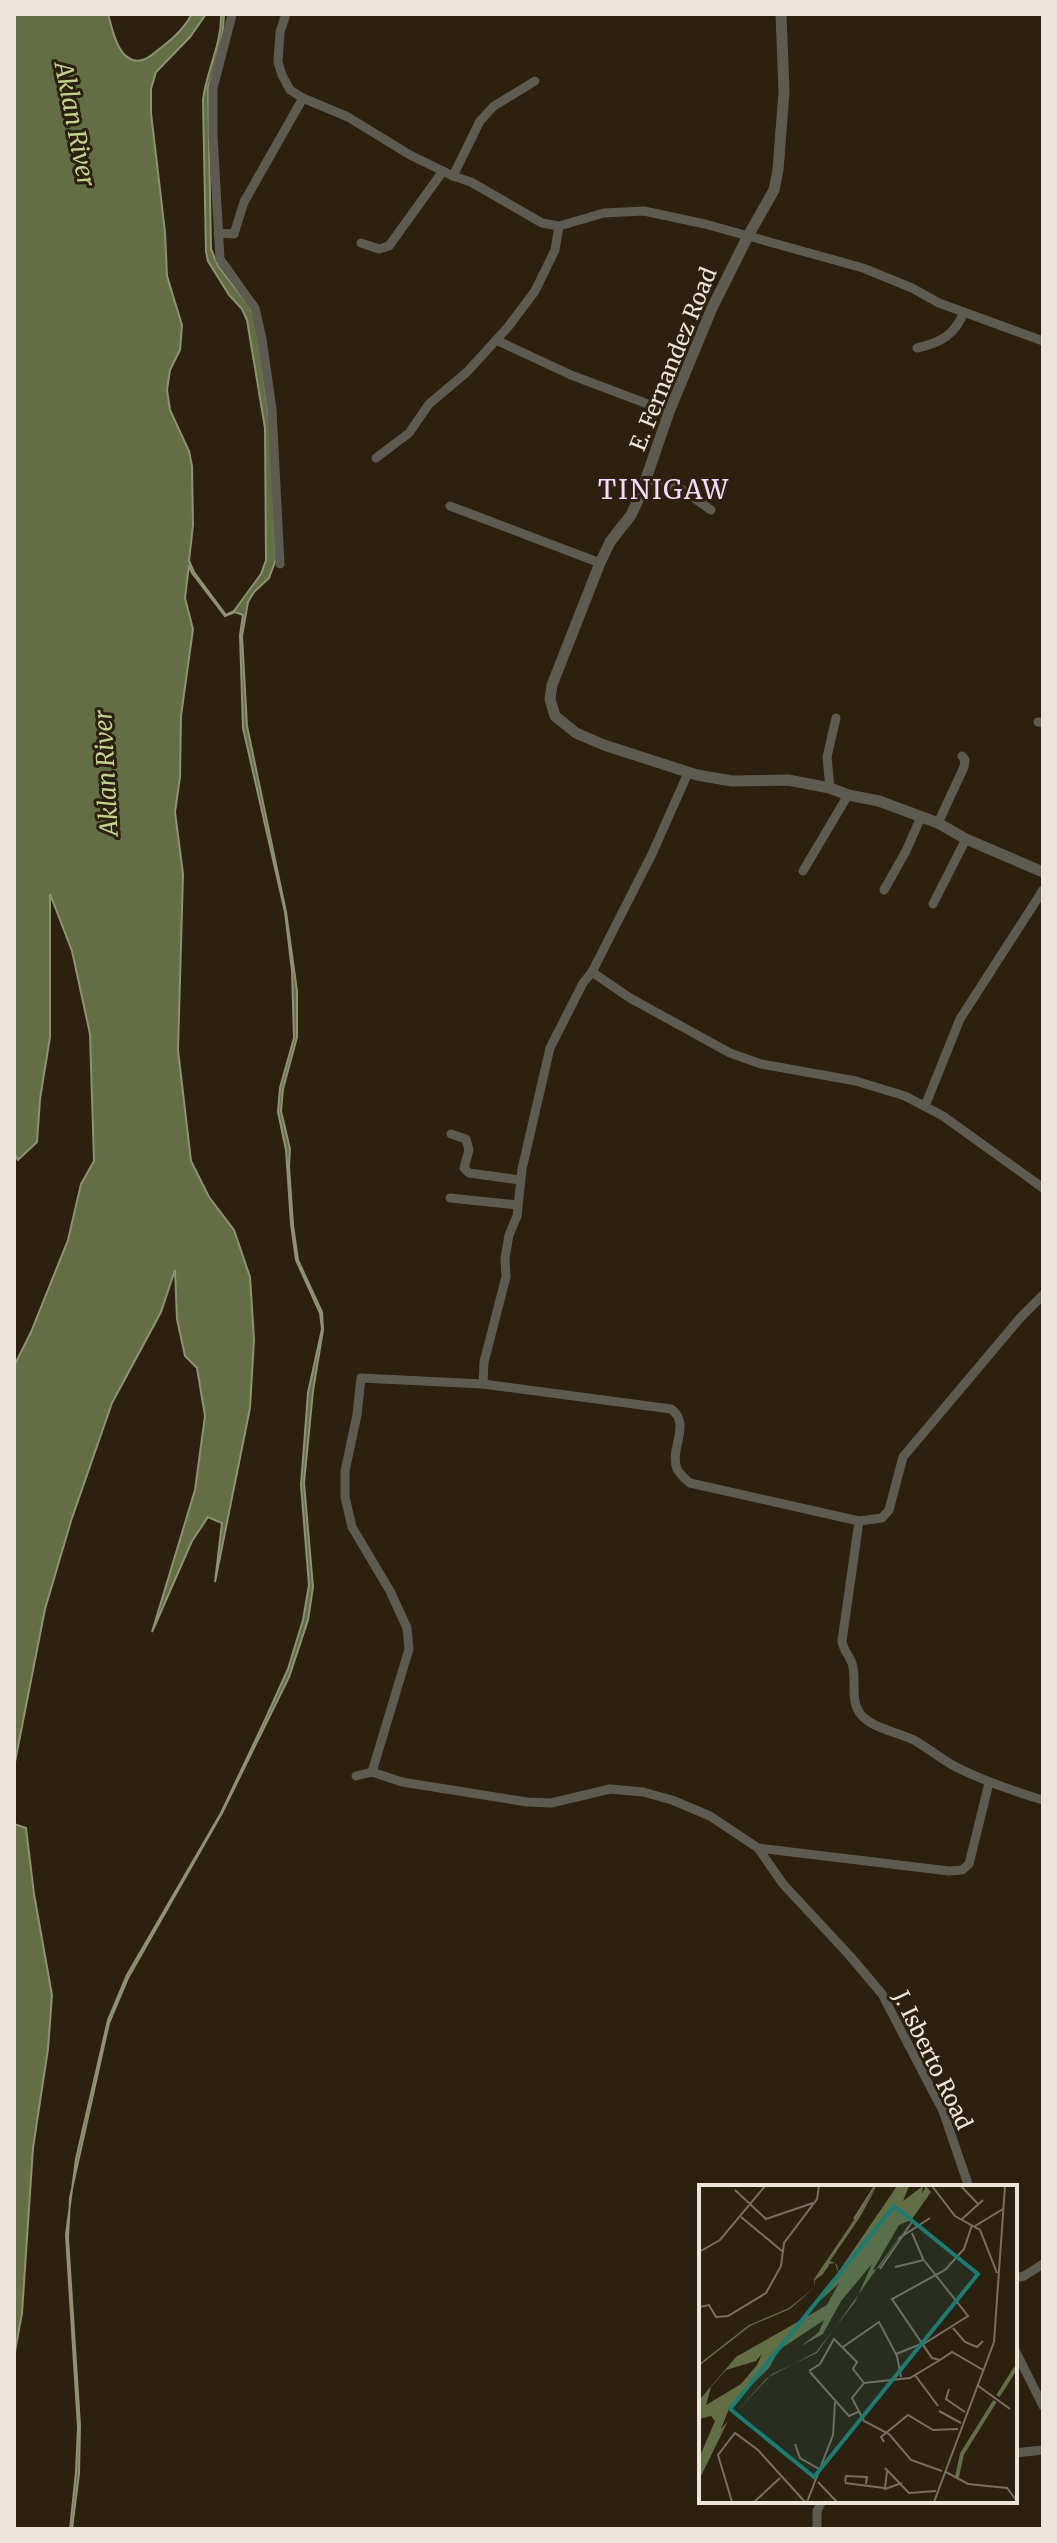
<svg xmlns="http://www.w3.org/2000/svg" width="1057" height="2543" viewBox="0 0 1057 2543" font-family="Merriweather,serif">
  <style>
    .water { fill: #646e45; stroke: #8d9272; stroke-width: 2 }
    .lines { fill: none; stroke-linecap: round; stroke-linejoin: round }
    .minor { stroke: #5d5b51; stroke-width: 9 }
    .tertiary { stroke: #5d5b51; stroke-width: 11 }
    .labels { text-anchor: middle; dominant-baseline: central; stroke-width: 6; stroke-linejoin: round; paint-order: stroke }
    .street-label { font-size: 22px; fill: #ede5da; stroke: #2c200f }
    .water-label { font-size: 24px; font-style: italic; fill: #c3d38e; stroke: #2c200f }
    .quarter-label { font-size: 26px; letter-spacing: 2px; fill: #f7d8fd; stroke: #2c200f }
    .inset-river { fill: none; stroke: #646e45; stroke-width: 4 }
    .inset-road { fill: none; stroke: #796f60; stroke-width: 2 }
    .view { fill: #1a7c73; fill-opacity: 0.15; stroke: #1a7c73; stroke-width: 4 }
    .inset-edge { fill: none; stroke: #ede5da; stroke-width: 4 }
  </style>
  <rect width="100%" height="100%" fill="#2c200f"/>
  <g class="water">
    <path d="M14 14H108C112 29 119 66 142 60 149 59 156 51 162 47 174 38 185 27 192 14H206L190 37 156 72 151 89V113L165 232 167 276 182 325 180 350 170 370 167 390 170 410 189 451 192 466 193 525 189 561 194 572 226 615 234 611 261 574 266 560 265 428 247 320 242 309 229 295 208 261 206 252 203 100C206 71 222 45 221 14H224C223 41 219 63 208 87L211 249 218 266 250 307 257 325 270 426 276 559 269 578 254 592 248 602 242 636 247 726 286 912 297 991V1037L283 1089 281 1111 290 1149 289 1166 293 1225 298 1260 322 1312 323 1330 313 1391 304 1483 313 1587 308 1620 289 1677 222 1813 128 1978 109 2023 70 2198 68 2238 80 2425 79 2474 72 2529H70L76 2472 78 2427 66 2235 76 2159 108 2020 127 1975 221 1813 265 1720 288 1669 303 1620 309 1585 301 1485 308 1393 322 1329 320 1313 296 1260 291 1224 286 1150 278 1112 280 1088 294 1038 292 971 285 912 243 728 240 635 243 615 235 612 225 616 192 573 189 565 185 598 193 629 181 716 180 777 175 812 183 874 178 1050 191 1161 209 1197 234 1230 250 1277 254 1339 250 1408 215 1582 222 1523 208 1517 192 1541 152 1632 195 1490 205 1416 197 1368 185 1356 177 1319 175 1270 161 1312 112 1403 71 1521 45 1609 14 1767V1366L31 1332 68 1240 81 1184 94 1161 90 1034 72 951 50 894V1037L40 1099 37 1142 18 1160 14 1153Z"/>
    <path d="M14 1824 26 1828 34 1894 52 1995 48 2049 33 2148 22 2313 14 2357Z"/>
  </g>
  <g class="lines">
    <g class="minor">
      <path d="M286 14 280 32 278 62 282 75 290 90 303 98 348 117 410 155 453 176 471 182 542 223 559 226 604 213 644 211 705 224 863 268 912 288 939 303 1043 341"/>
      <path d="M232 15 213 88V135L220 259 255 308 262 339 272 410 280 564"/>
      <path d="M453 176 480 121 494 106 535 81"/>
      <path d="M218 233 234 234 244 202 303 98"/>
      <path d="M361 243 379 249 389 246 443 171"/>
      <path d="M496 340 571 375 669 412"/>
      <path d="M917 348C940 343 955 335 964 312"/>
      <path d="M376 458 409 433 429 404 467 372 508 327 535 291 555 250 559 226"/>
      <path d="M646 479 681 489 711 510"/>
      <path d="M450 506 600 563"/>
      <path d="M1038 722 1043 723"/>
      <path d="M830 788 827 757 836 718"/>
      <path d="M938 823 964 767 965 760 962 756"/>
      <path d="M803 871 848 795"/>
      <path d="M884 890 906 851 921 817"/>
      <path d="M933 904 966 839"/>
      <path d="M592 972 652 854 688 773"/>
      <path d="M925 1106 960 1019 1043 890"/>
      <path d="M451 1134 466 1139 469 1150 464 1168 469 1173 520 1180"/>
      <path d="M450 1198 517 1205"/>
      <path d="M483 1384 484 1362 506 1277 505 1258 509 1235 517 1216 522 1169 550 1048 583 983 592 972 630 998 730 1053 761 1064 856 1081 905 1096 943 1116 1043 1188"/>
      <path d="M859 1521 842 1641C843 1650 849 1655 852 1663 857 1679 850 1698 859 1712 869 1728 898 1732 914 1740 928 1748 941 1759 956 1767 984 1781 1013 1791 1043 1800"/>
      <path d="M372 1772 409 1649 407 1628 390 1591 352 1527 345 1497V1471L357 1415 361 1378 483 1384 671 1409C692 1424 669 1448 677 1469 680 1474 685 1479 690 1483L859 1521 882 1518 889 1510 903 1457 1021 1317 1043 1295"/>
      <path d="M356 1776 372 1772 402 1782 527 1802 551 1803 610 1789 643 1792 672 1800 710 1816 758 1848 949 1871 962 1870 969 1864 989 1783"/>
      <path d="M758 1848 783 1884 850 1956 882 1994 943 2111 969 2187"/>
      <path d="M1015 2278 1024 2276 1043 2264"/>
      <path d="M1015 2350 1043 2406"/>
      <path d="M1015 2453 1043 2450"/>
      <path d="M817 2529V2511L822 2501"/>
    </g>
    <path class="tertiary" d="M781 14 784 92 778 170 774 190 748 236 712 308 669 412 640 496 631 515 610 542 600 563 552 685 550 699 555 716 576 733 604 745 697 775 732 781 788 780 830 788 848 795 879 801 938 823 966 839 1043 872"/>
  </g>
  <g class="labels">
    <g class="street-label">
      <text transform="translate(673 359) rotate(-68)">E. Fernandez Road</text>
      <text transform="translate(933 2060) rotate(64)">J. Isberto Road</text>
    </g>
    <g class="water-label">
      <text transform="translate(75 124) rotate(79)">Aklan River</text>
      <text transform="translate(106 773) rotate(-93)">Aklan River</text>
    </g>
    <g class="quarter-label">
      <text x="664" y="489">TINIGAW</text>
    </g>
  </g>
  <g transform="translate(699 2185)">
    <rect width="318" height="318" fill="#2c200f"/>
    <path d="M178 1 161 32 131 76 136 78 138 80 139 85 140 86 198 1H210L204 16 224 1 223 9 227 1 232 7 118 168 73 189 29 236 0 295V273L16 236 12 231 0 234 2 213 37 172 128 120 140 98 122 115 140 87 138 85 136 78 130 79 129 82 123 90 116 95V102L91 124 51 141 0 181V179L50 140 90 123 116 102 115 94ZM212 35 180 83 174 85 200 40ZM173 79 156 117 117 167 68 193 22 244 31 221 70 183 80 165 125 135 120 147 102 161 124 149 142 116ZM63 169 58 180 42 199 7 220 12 202 27 185 57 176Z" fill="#646e45" fill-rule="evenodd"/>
    <path class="inset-river" d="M299 211 318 181M258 292 263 269 296 216"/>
    <path class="inset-road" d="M233 1 256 31 281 45 298 88M262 1 279 19M317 2 318 42M36 5 67 34 114 18M42 32 83 66M155 34 176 1M262 35 284 15M273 40 265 64 246 85 193 114 233 173 241 175 253 167 284 185M276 41 304 24M213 48 224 74 269 131 223 160M199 54 231 33M0 67 21 55 66 1M196 82 225 75M181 84 213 37M0 122 10 120 17 132 29 131 67 108 82 81 85 58 118 14 120 1M254 143 266 157 278 162 284 156M144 162 180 137 198 171 202 192M197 169 222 159M241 175 211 193 165 198 153 213 165 236 190 249 212 275 243 286M110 186 121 179 135 154 158 177 154 184 165 198M111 187 150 231 159 227M216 190 239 221M278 200 311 224M250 204 247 214 266 227M240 226 262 238M185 257 182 252 209 230 234 245 259 244M96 259 101 273 122 285M186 283 210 308 237 306M188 286 186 304 203 298M247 287 269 299 308 303 318 316M119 297 138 317M146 297 147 291 168 292 167 299M146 298 185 303M33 317 19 270 36 248 59 265 106 317M55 317 81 293M108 317 134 250 136 217M235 317 295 157 306 1"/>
    <path class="view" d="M195 21 279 89 115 292 31 224Z"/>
    <rect width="318" height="318" class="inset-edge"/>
  </g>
  <rect width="1057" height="2543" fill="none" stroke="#ede5da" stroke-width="32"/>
</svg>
